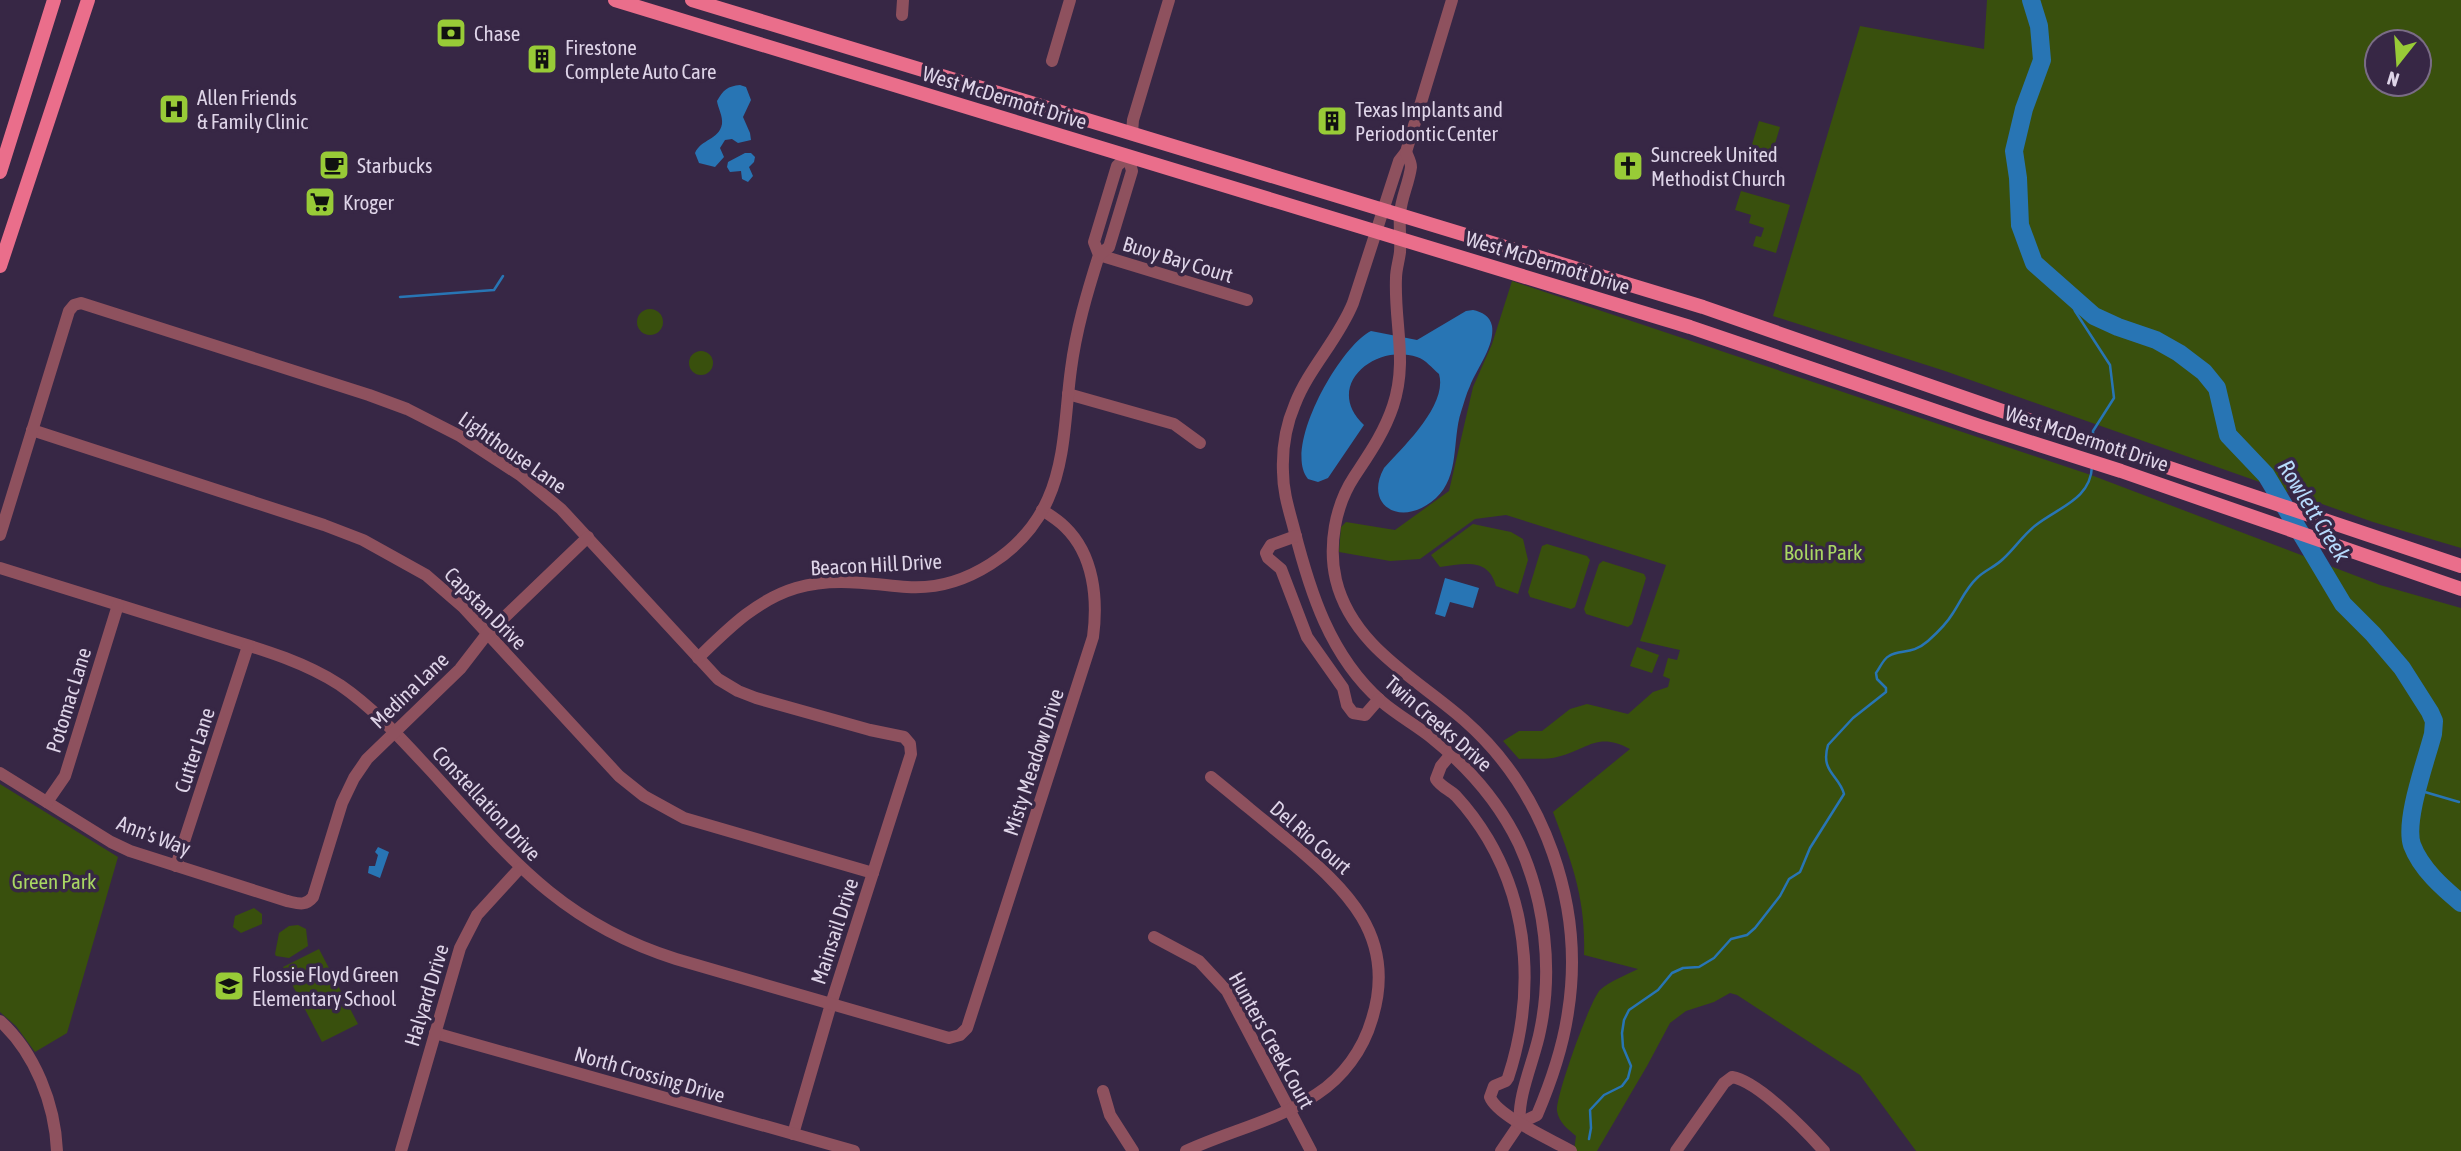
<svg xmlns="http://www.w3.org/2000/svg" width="2461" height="1151" viewBox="0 0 2461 1151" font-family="'Asap Condensed',sans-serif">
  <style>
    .green { fill: #39500d; fill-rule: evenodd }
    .water { fill: #2875b4 }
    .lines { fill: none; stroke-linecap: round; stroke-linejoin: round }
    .stream { stroke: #2875b4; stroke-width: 2.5 }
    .river { stroke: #2875b4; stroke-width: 18 }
    .minor { stroke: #8e515e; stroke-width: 12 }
    .major { stroke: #ea6e8b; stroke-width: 14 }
    .labels { text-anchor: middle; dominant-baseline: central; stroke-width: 7; stroke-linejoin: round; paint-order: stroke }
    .poi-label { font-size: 21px; fill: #ded4e8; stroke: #372745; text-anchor: start }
    .street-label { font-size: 21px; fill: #ded4e8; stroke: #372745 }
    .park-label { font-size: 21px; fill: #a9d763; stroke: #372745 }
    .water-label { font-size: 23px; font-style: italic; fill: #b6dafc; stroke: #372745 }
  </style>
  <rect width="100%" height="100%" fill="#372745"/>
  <g class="green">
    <path d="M1987 0H2461V548L2373 522 1945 371 1773 316 1860 26 1984 49ZM2419 42V84H2377V42Z"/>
    <path d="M1759 121 1780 127 1771 157 1750 151Z"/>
    <path d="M1741 191 1790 205 1776 253 1753 246 1756 236 1761 237 1764 228 1749 223 1751 215 1735 210Z"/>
    <path d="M1512 281 2091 475 2380 585 2461 608V1151H1916L1860 1075 1737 995 1730 993 1714 1002 1686 1011 1670 1023 1647 1066 1597 1151H1574L1576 1136C1568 1129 1559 1123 1557 1111 1555 1098 1590 1000 1600 990 1610 981 1626 975 1638 969L1584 955C1586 899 1572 863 1553 812L1630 749C1597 731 1587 750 1557 757 1546 760 1531 758 1519 759L1503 741 1519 731H1542L1570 709 1587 704 1628 714 1653 692 1668 687 1670 679 1663 676 1668 658 1677 660 1680 650 1640 641 1666 565 1506 515 1475 519 1420 559 1390 561 1339 552 1341 527 1346 522 1395 530 1449 491 1473 387 1492 344Z"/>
    <circle cx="650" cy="322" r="13"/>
    <circle cx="701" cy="363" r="12"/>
    <path d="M1473 524 1511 532 1523 539 1528 560 1518 594 1496 586C1488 557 1464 564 1440 567L1431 555Z"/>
    <path d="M1547 544 1587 556 1590 560 1575 607 1571 609 1530 597 1528 592 1542 546Z"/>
    <path d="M1603 561 1644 574 1646 578 1632 624 1628 627 1586 614 1584 609 1599 564Z"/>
    <path d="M1637 647 1659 655 1652 673 1630 666Z"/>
    <path d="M0 784 118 857 67 1033 35 1052 16 1026 0 1012Z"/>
    <path d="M254 908 262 914V924L241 933 233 927 235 916Z"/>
    <path d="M298 925 306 929 308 946 289 958 276 956 275 954 279 933 289 926Z"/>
    <path d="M319 949 358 1024 322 1042 283 967Z"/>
  </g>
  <g class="water">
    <path d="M740 85 746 87 751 100 743 117 750 133 751 140 738 143 732 139 725 140 720 148 724 157 715 167 699 163 695 153C701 139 719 140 722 124 723 116 718 108 717 101 723 90 728 86 740 85Z"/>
    <path d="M745 153H751L755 157 754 162 749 167 753 176 748 182 742 179 741 171 730 172 727 167 728 162Z"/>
    <path d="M1473 310C1482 312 1490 316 1492 326 1495 346 1477 368 1470 386 1466 394 1464 403 1461 412 1452 440 1460 476 1436 498 1402 529 1363 506 1384 468 1403 447 1448 405 1439 374 1432 368 1426 360 1417 357 1374 343 1323 387 1364 425L1328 478 1318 482 1308 479C1282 448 1340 346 1371 331L1417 340 1466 311Z"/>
    <path d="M1445 578 1479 588 1473 608 1450 602 1445 617 1435 614Z"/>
    <path d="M378 847 389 852 380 878 368 873 369 866H375L378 855 375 852Z"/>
  </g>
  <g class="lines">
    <g class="stream">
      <path d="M2065 289 2075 311 2110 365 2114 398 2093 431V438"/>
      <path d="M400 297 494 290 503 276"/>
      <path d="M2418 790 2459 802"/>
      <path d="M1589 1139 1591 1128 1590 1110 1604 1095 1622 1086 1628 1078 1631 1066 1623 1047 1622 1033 1624 1020 1629 1010 1658 990 1672 973 1683 968 1699 967 1714 958 1731 939 1747 935 1755 928 1780 896 1789 879 1800 872 1810 848 1844 794C1839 775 1820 772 1828 745L1853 718 1886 692V688L1877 679 1876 673C1880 668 1883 659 1889 656 1900 649 1912 655 1928 641 1937 633 1947 623 1953 613 1961 601 1966 588 1977 578 1985 570 1995 567 2003 559 2015 548 2023 535 2036 525 2059 507 2091 499 2092 466"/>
    </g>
    <path class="river" d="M2031 0 2039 26 2042 60 2024 109 2014 151 2018 178 2020 225 2034 263 2094 316 2118 327 2156 340 2179 353 2204 372 2217 388 2228 435 2266 475 2343 604 2373 634 2402 668 2430 712 2434 721 2433 734C2426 761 2404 820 2412 845 2421 869 2443 888 2461 903"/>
    <g class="minor">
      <path d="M1452 0 1406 152 1399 161 1353 303C1338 340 1309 368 1295 404 1286 425 1282 449 1283 472 1283 492 1289 510 1294 529 1310 592 1330 656 1381 701 1397 715 1416 725 1432 738 1468 767 1499 802 1519 844 1545 901 1553 970 1540 1031 1535 1058 1517 1096 1520 1123"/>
      <path d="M902 15 903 0"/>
      <path d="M1052 61 1070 0"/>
      <path d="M1132 133 1133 120 1169 0"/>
      <path d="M1406 152C1408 157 1411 162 1411 167 1409 183 1401 198 1400 214 1399 227 1401 239 1400 252 1399 261 1396 269 1396 278 1394 323 1408 361 1393 406 1384 433 1369 454 1354 477 1335 506 1328 546 1336 580 1352 646 1416 678 1464 720 1545 791 1585 906 1568 1012 1563 1047 1551 1082 1537 1115L1520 1123 1501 1151"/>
      <path d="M1099 255 1247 300"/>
      <path d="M1068 394 1174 424 1200 443"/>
      <path d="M32 430 324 525 363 540 426 575 463 607 619 776 644 796 684 818 873 873"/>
      <path d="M0 535 69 311 74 305 81 303 369 395 407 409 460 436 520 475 561 509 718 679 738 691 756 698 870 730 904 737 910 744 911 754 831 1004 793 1134"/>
      <path d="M1296 536 1271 545 1266 553 1268 558 1281 569 1307 637 1343 688 1347 705 1353 713 1365 715 1379 699"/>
      <path d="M0 568C67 589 135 610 202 631 249 646 298 658 340 685 375 709 403 741 432 772 509 857 561 923 676 959L949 1038 960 1035 967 1028 1093 637C1098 599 1094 555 1065 527 1058 520 1050 515 1042 510"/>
      <path d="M698 658C727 630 756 600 796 588 834 577 869 584 907 587 965 591 1025 551 1048 499 1066 459 1065 412 1071 369 1076 330 1087 293 1099 255L1109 247 1132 171 1128 156 1117 166 1094 242 1099 255"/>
      <path d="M1451 754 1441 766 1436 779C1441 787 1450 790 1456 796 1468 809 1479 824 1488 839 1531 912 1534 999 1508 1078L1506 1081 1494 1086 1490 1097C1497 1116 1552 1140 1571 1151"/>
      <path d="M0 773 111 842 130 851 287 901C297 903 305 907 313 897L342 803 354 778 367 759 460 669 487 634 588 537"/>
      <path d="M47 802 65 776 118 605"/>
      <path d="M176 866 248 646"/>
      <path d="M1154 937 1199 961 1227 991 1311 1151"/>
      <path d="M0 1021C35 1053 55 1104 57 1151"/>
      <path d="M435 1033 854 1151"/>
      <path d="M1103 1091 1110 1115 1133 1151"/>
      <path d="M401 1151 460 948 477 915 520 868"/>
      <path d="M1186 1151C1229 1131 1277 1121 1317 1094 1343 1077 1363 1050 1372 1019 1398 936 1346 889 1289 841 1263 820 1237 798 1211 777"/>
      <path d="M1676 1151 1724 1083 1732 1077C1758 1081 1806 1131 1824 1151"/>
    </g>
    <g class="major">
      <path d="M615 0 1690 327 1980 426 2121 471 2461 589"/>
      <path d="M692 0 1703 307 2057 430 2461 566"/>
      <path d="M0 172 54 0"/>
      <path d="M0 266 88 0"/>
    </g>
  </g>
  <defs>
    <g id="bank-square" transform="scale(1.575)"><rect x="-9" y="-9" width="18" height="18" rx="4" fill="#98cb37" stroke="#372745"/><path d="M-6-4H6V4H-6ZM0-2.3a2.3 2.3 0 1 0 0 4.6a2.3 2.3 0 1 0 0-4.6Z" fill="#111"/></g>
    <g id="building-square" transform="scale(1.575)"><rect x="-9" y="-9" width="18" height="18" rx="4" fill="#98cb37" stroke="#372745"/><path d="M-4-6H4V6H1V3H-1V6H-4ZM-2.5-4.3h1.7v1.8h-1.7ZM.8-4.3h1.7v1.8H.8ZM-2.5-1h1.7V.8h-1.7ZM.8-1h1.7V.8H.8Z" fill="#111"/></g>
    <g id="hospital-square" transform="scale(1.575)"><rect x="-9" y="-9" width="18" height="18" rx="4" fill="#98cb37" stroke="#372745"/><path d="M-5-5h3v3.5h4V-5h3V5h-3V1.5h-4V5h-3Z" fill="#111"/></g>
    <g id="cafe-square" transform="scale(1.575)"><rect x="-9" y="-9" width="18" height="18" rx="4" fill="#98cb37" stroke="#372745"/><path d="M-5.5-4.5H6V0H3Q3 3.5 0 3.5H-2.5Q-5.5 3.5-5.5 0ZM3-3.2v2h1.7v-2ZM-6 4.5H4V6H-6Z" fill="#111"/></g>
    <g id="church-square" transform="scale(1.575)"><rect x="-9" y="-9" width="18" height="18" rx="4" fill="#98cb37" stroke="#372745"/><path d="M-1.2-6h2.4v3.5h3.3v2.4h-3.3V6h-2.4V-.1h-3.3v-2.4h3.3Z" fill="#111"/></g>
    <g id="supermarket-square" transform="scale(1.575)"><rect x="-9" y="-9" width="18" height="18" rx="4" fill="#98cb37" stroke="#372745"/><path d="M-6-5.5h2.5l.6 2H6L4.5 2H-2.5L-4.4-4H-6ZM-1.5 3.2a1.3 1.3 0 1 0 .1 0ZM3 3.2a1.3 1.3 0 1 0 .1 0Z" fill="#111"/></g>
    <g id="school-square" transform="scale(1.575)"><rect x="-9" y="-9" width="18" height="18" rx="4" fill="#98cb37" stroke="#372745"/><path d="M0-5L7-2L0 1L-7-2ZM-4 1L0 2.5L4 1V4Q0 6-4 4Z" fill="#111"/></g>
  </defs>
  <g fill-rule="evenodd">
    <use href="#bank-square" x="451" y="33"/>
    <use href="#building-square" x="542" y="59"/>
    <use href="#hospital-square" x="174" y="109"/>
    <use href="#building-square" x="1332" y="121"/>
    <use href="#cafe-square" x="334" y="165"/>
    <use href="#church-square" x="1628" y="166"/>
    <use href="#supermarket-square" x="320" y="202"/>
    <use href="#school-square" x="229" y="986"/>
  </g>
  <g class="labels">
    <g class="poi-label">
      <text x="474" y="33">Chase</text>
      <text x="565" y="47">Firestone<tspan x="565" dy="24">Complete Auto Care</tspan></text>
      <text x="197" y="97">Allen Friends<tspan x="197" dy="24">&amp; Family Clinic</tspan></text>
      <text x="1355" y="109">Texas Implants and<tspan x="1355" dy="24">Periodontic Center</tspan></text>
      <text x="1651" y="154">Suncreek United<tspan x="1651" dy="24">Methodist Church</tspan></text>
      <text x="357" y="165">Starbucks</text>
      <text x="343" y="202">Kroger</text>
      <text x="252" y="974">Flossie Floyd Green<tspan x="252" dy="24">Elementary School</tspan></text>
    </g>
    <g class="street-label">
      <text transform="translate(1005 97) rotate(17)">West McDermott Drive</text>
      <text transform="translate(1178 259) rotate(17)">Buoy Bay Court</text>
      <text transform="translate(1548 262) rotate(17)">West McDermott Drive</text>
      <text transform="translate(2087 438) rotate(18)">West McDermott Drive</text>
      <text transform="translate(513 452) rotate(35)">Lighthouse Lane</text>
      <text transform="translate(876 564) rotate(-3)">Beacon Hill Drive</text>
      <text transform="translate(486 608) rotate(45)">Capstan Drive</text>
      <text transform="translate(409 690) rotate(-44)">Medina Lane</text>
      <text transform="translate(68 700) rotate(-73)">Potomac Lane</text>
      <text transform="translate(1439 723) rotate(41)">Twin Creeks Drive</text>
      <text transform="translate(194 750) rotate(-72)">Cutter Lane</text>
      <text transform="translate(1033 762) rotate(-72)">Misty Meadow Drive</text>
      <text transform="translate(487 803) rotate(47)">Constellation Drive</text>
      <text transform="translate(154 835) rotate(21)">Ann's Way</text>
      <text transform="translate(1311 837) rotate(41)">Del Rio Court</text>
      <text transform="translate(834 931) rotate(-72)">Mainsail Drive</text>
      <text transform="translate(426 995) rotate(-73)">Halyard Drive</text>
      <text transform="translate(1272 1040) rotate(61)">Hunters Creek Court</text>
      <text transform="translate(650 1074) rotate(16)">North Crossing Drive</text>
    </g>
    <g class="park-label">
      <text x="1823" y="552">Bolin Park</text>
      <text x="54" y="881">Green Park</text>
    </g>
    <g class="water-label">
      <text transform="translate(2314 511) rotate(58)">Rowlett Creek</text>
    </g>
  </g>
  <g transform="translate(2398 63) rotate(197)"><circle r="33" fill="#372745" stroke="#7a6c86" stroke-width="2"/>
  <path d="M0-5L12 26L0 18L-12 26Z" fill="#98cb37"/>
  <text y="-10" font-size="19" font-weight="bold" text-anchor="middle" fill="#ded4e8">N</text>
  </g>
</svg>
